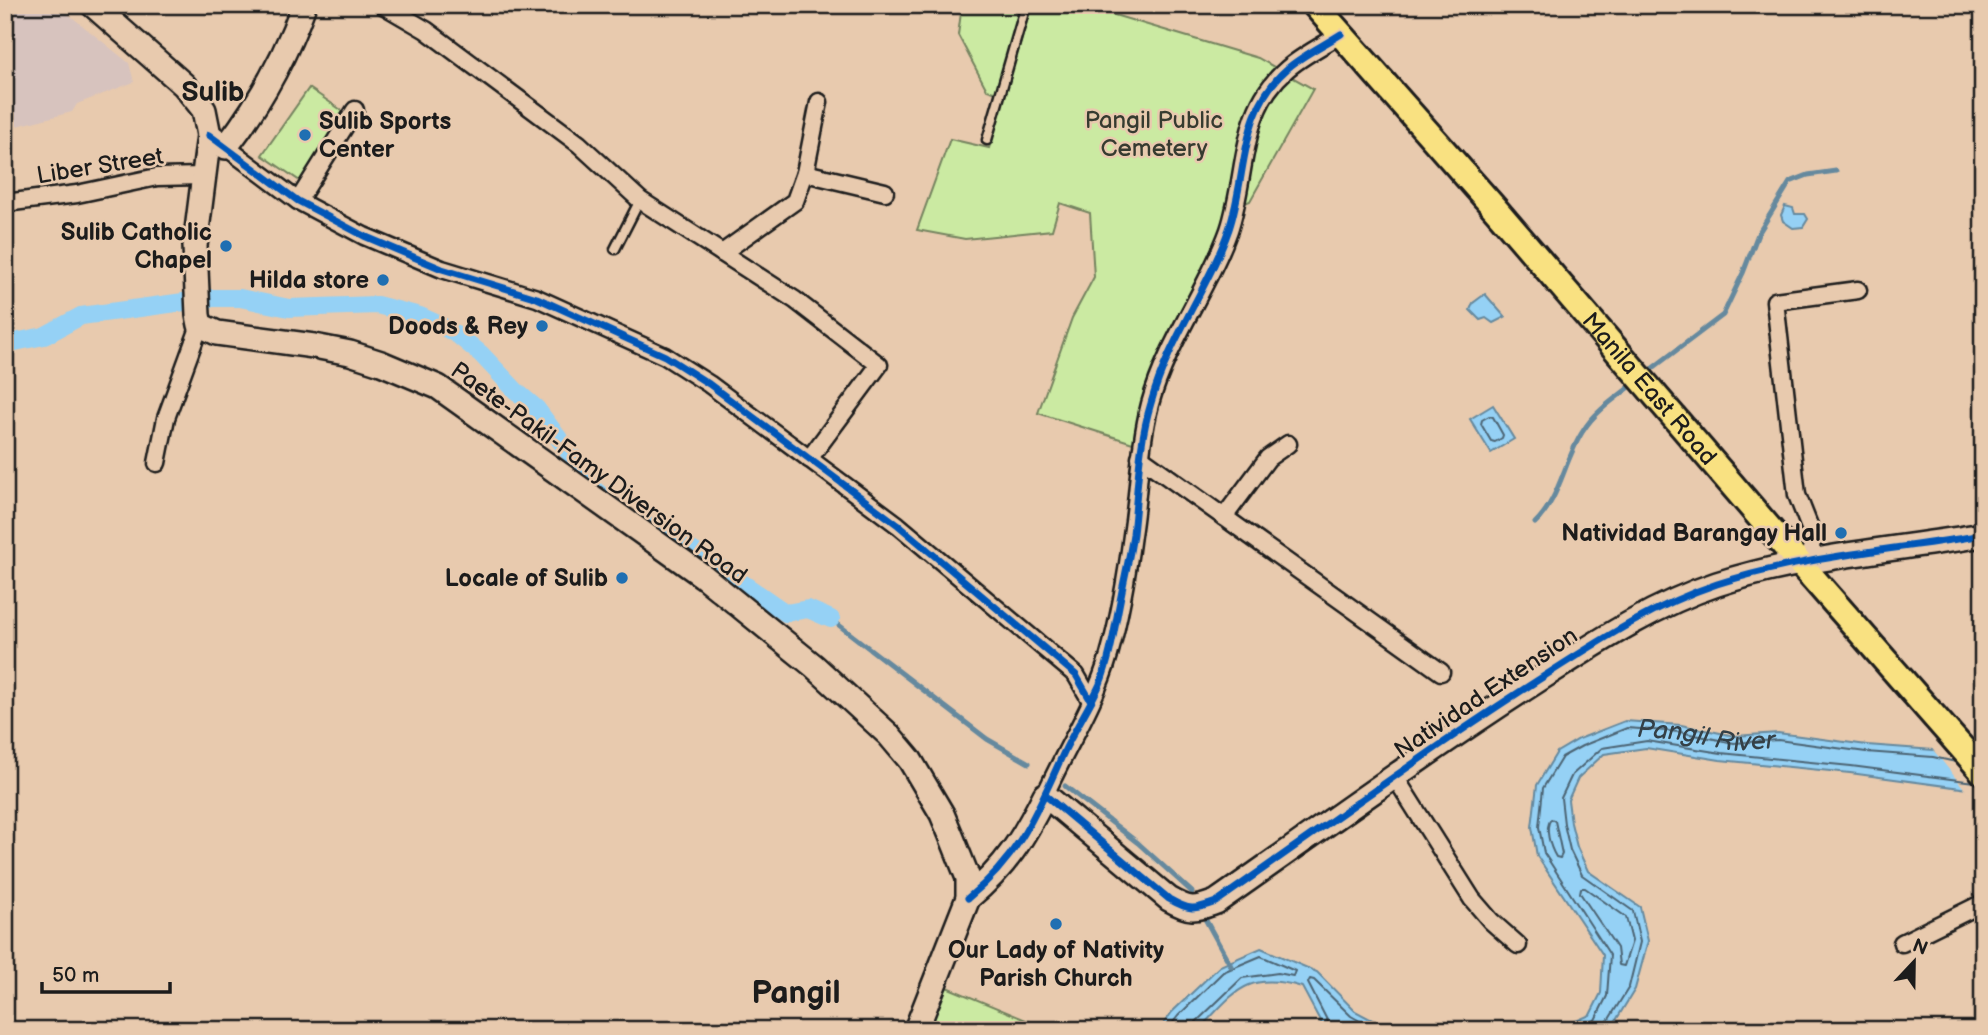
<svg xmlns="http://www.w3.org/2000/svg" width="1988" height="1035" viewBox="0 0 1988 1035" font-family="'Balsamiq Sans',sans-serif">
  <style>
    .built { fill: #d7c3be }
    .green { fill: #cbeaa2; stroke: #74835f; stroke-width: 2 }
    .water { fill: #95d1f5; stroke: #65899e; stroke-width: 2 }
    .pier { fill: #e8caae }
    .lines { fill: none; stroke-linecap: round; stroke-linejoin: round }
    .shore { stroke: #4c6473; stroke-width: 2 }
    .stream { stroke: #65899e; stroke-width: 5 }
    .canal { stroke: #95d1f5; stroke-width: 18 }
    .lane-casing { stroke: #1c1c1c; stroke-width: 13 }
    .street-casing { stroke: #1c1c1c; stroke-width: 21 }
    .secondary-casing { stroke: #1c1c1c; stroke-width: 28 }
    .primary-casing { stroke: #1c1c1c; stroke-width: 30 }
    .lane { stroke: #e8caae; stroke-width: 8 }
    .street { stroke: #e8caae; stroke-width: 16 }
    .secondary { stroke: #e8caae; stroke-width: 23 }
    .primary { stroke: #f9e181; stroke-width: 24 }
    .cycleway-casing { stroke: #e8caae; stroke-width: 11 }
    .cycleway { stroke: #0057b8; stroke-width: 7 }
    .poi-dot { fill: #1f6fb2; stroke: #e8caae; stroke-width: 2.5 }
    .labels { text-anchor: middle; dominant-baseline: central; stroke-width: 5; stroke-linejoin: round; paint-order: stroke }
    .park-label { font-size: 24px; fill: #363b30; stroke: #e8caae }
    .poi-label { font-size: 24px; font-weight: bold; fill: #1c1c1c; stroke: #e8caae; text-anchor: end }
    .street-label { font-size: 24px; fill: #1c1c1c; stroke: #e8caae }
    .water-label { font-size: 26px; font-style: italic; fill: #344047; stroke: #e8caae }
    .quarter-label { font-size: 28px; font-weight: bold; fill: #1c1c1c; stroke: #e8caae }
    .district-label { font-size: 32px; font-weight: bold; fill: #1c1c1c; stroke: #e8caae }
  </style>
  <rect width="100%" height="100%" fill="#e8caae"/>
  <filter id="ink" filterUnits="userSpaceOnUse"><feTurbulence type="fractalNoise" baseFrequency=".0143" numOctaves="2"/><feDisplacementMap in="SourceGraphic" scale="14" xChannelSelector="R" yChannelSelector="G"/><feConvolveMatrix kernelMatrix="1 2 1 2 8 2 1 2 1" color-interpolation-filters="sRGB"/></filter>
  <g filter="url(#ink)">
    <path class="built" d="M5 5H57L129 63 134 82 77 104 72 112 5 129Z"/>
    <g class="green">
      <path d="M962 5H1029L997 93 987 90 958 35Z"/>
      <path d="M1032 5H1081L1258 58 1313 89 1250 201 1228 210 1136 444 1038 413 1072 318 1094 277 1090 213 1060 203 1052 230 965 239 917 230 950 139 989 148Z"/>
      <path d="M309 88 347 114 300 181 262 155Z"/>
      <path d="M944 986 1050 1030H926Z"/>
    </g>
    <g class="water">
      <path d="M1785 206 1793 208 1795 214H1805L1808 219 1803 227 1793 228 1783 221 1781 215Z"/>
      <path d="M1485 294 1505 317 1493 323 1486 318 1480 320 1470 310 1473 303Z"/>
      <path d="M1493 405 1514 439 1491 453 1470 419Z"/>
      <path d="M1625 721 1681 725 1735 736 1778 733 1867 745 1934 750 1983 791 1850 773 1720 760 1646 748 1604 754 1578 778 1568 800 1571 823 1577 847 1588 871 1640 907 1648 941 1635 989 1610 1030H1483L1569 1024 1590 1015 1601 993 1603 955 1537 856 1532 827 1537 785 1557 752 1579 739Z"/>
      <path d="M1261 948 1317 972 1355 1011 1391 1030H1325L1302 987C1245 970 1235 993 1198 1030H1159L1172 1012 1220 966Z"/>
    </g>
    <path class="pier" d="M1930 746 1983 758V795L1967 792Z"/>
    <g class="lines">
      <g class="shore">
        <path d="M1489 416 1493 417 1503 435 1502 438 1495 442 1491 441 1481 424 1482 420Z"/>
        <path d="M1551 819 1555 821 1562 854 1560 858 1556 857C1550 847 1544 828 1551 819Z"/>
        <path d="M1581 888H1585L1626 917 1632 941 1624 966 1619 965 1617 948 1580 893Z"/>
        <path d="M1167 1030 1178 1016 1223 972 1261 956 1295 971 1293 976 1278 973 1242 978 1196 1022 1194 1030"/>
        <path d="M1330 1030 1329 1024 1308 983 1310 979 1314 980 1351 1016 1376 1030"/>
        <path id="s1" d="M1574 1030 1595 1020 1607 996 1610 955 1544 853 1539 827 1543 788 1562 757 1582 746 1627 728 1680 732 1734 743 1778 740 1866 752 1933 757 1956 762"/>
        <path d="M1605 1030 1606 1024 1629 987 1640 942 1633 911 1582 875 1570 850 1564 824 1561 798 1572 775 1602 748 1647 741 1721 753 1851 766 1974 782"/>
      </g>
      <g class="stream">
        <path d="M1645 374 1723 315 1743 273 1758 234 1790 182 1808 175 1836 171"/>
        <path d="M1535 523C1560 499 1564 460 1583 431 1595 411 1617 397 1635 383"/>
        <path d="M831 619 987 739 1029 763"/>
        <path d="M1065 786 1138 843 1192 892"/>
        <path d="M1204 917 1231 966"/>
      </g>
      <g class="canal">
        <path d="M5 344 44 336 81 316 213 298H240L289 308 377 305 420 316 440 325 459 336 481 354 516 391 536 408 574 459 591 487 600 494"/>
        <path d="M640 521C692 547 738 580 786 613L808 609 831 619"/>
      </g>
      <g class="lane-casing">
        <g id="lane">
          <path d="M987 140 1026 5"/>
          <path d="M615 249 640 200"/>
        </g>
      </g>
      <g class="street-casing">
        <g id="street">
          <path d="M383 5 426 30 579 144 640 200 795 300 879 365 809 459"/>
          <path d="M226 147 298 201 364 236 442 269 537 298 665 356 709 384 898 525 1076 675 1091 701"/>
          <path d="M805 173 885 192"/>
          <path d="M298 201 355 110"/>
          <path d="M5 203 77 194 157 177 203 176"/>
          <path d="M722 253 795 201 805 173 819 102"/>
          <path d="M1140 457 1441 672"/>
          <path d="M157 463 166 418 200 325"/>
          <path d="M1224 517 1268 458 1288 444"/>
          <path d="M1800 562 1811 552 1812 533 1797 495 1775 301 1858 290"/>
          <path d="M1395 777 1472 899 1491 921 1518 945"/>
          <path d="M1045 795C1066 748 1095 704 1109 655 1120 616 1127 574 1132 535 1139 491 1139 446 1150 404 1167 342 1208 289 1229 230 1248 173 1238 111 1287 69 1303 55 1324 45 1341 34"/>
          <path d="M1902 943 1983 903"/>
        </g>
      </g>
      <g class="secondary-casing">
        <g id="secondary">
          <path d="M93 5 184 85 204 110 209 135 195 246 198 315 200 325 217 333 314 346 350 353 381 363 438 387 703 576 814 666 889 735 910 760 942 814 952 838 968 878V898L916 1030"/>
          <path d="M209 135 226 147C260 103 285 58 304 5"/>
          <path d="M968 898C1006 867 1024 837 1045 795L1169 899C1190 911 1194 910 1216 902 1322 828 1426 752 1535 682 1593 645 1651 606 1717 584 1803 556 1894 550 1983 535"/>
        </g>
      </g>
      <g class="primary-casing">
        <g id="primary">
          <path id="s2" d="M1315 5 1498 212 1776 536 1983 772"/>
        </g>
      </g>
      <use href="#lane" class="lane"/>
      <use href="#street" class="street"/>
      <use href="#secondary" class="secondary"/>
      <use href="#primary" class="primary"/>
      <g class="cycleway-casing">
        <g id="cycleway">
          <path d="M209 135 298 201 364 236 442 269 537 298 665 356 709 384 898 525 1076 675 1091 701"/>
          <path d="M1045 795 1169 899C1190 911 1194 910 1216 902 1322 828 1426 752 1535 682 1593 645 1651 606 1717 584 1803 556 1894 550 1983 535"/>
          <path d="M968 898C1020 856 1036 813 1063 754 1074 730 1089 708 1100 684 1111 656 1115 625 1121 596 1125 575 1130 555 1133 534 1138 490 1138 445 1151 403 1168 341 1208 289 1229 229 1248 173 1238 111 1288 68 1303 55 1324 45 1341 34"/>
        </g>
      </g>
      <use href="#cycleway" class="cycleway"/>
    </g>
  </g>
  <g class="poi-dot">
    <circle cx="305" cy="135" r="7"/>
    <circle cx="226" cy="246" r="7"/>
    <circle cx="383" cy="280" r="7"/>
    <circle cx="542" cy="326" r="7"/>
    <circle cx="1841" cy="533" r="7"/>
    <circle cx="622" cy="578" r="7"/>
    <circle cx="1056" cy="924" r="7"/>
  </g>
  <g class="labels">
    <g class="park-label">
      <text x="1154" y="120">Pangil Public<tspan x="1154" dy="28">Cemetery</tspan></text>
    </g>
    <g class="poi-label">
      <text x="319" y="121" text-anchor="start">Sulib Sports<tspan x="319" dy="28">Center</tspan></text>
      <text x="212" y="232">Sulib Catholic<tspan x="212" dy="28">Chapel</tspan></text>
      <text x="369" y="280">Hilda store</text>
      <text x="528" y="326">Doods &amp; Rey</text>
      <text x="1827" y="533">Natividad Barangay Hall</text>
      <text x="608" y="578">Locale of Sulib</text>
      <text x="1056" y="950" text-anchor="middle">Our Lady of Nativity<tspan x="1056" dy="28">Parish Church</tspan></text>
    </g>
    <g class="street-label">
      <text transform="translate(100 166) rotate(-9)">Liber Street</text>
      <text stroke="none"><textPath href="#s2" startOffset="509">Manila East Road</textPath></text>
      <text transform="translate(599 473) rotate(36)">Paete-Pakil-Famy Diversion Road</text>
      <text transform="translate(1486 693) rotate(-34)">Natividad Extension</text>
    </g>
    <g class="water-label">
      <text stroke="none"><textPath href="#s1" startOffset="466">Pangil River</textPath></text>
    </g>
    <g class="quarter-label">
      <text x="213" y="92">Sulib</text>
    </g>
    <g class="district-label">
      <text x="796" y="993">Pangil</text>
    </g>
  </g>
  <rect width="1988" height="1035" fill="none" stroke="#e8caae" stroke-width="28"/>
  <rect x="14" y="14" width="1960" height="1007" fill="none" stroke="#1c1c1c" stroke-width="2.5" filter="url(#ink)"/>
  <g transform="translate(1914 962) rotate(22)" stroke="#e8caae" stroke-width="5" paint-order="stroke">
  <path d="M0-5L12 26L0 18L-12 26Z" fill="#1c1c1c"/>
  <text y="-10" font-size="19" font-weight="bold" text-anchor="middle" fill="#1c1c1c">N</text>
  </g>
  <path d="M42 982v10h128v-10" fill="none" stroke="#1c1c1c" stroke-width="3.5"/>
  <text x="52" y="982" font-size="21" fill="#1c1c1c" stroke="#e8caae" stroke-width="5" paint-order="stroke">50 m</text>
</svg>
